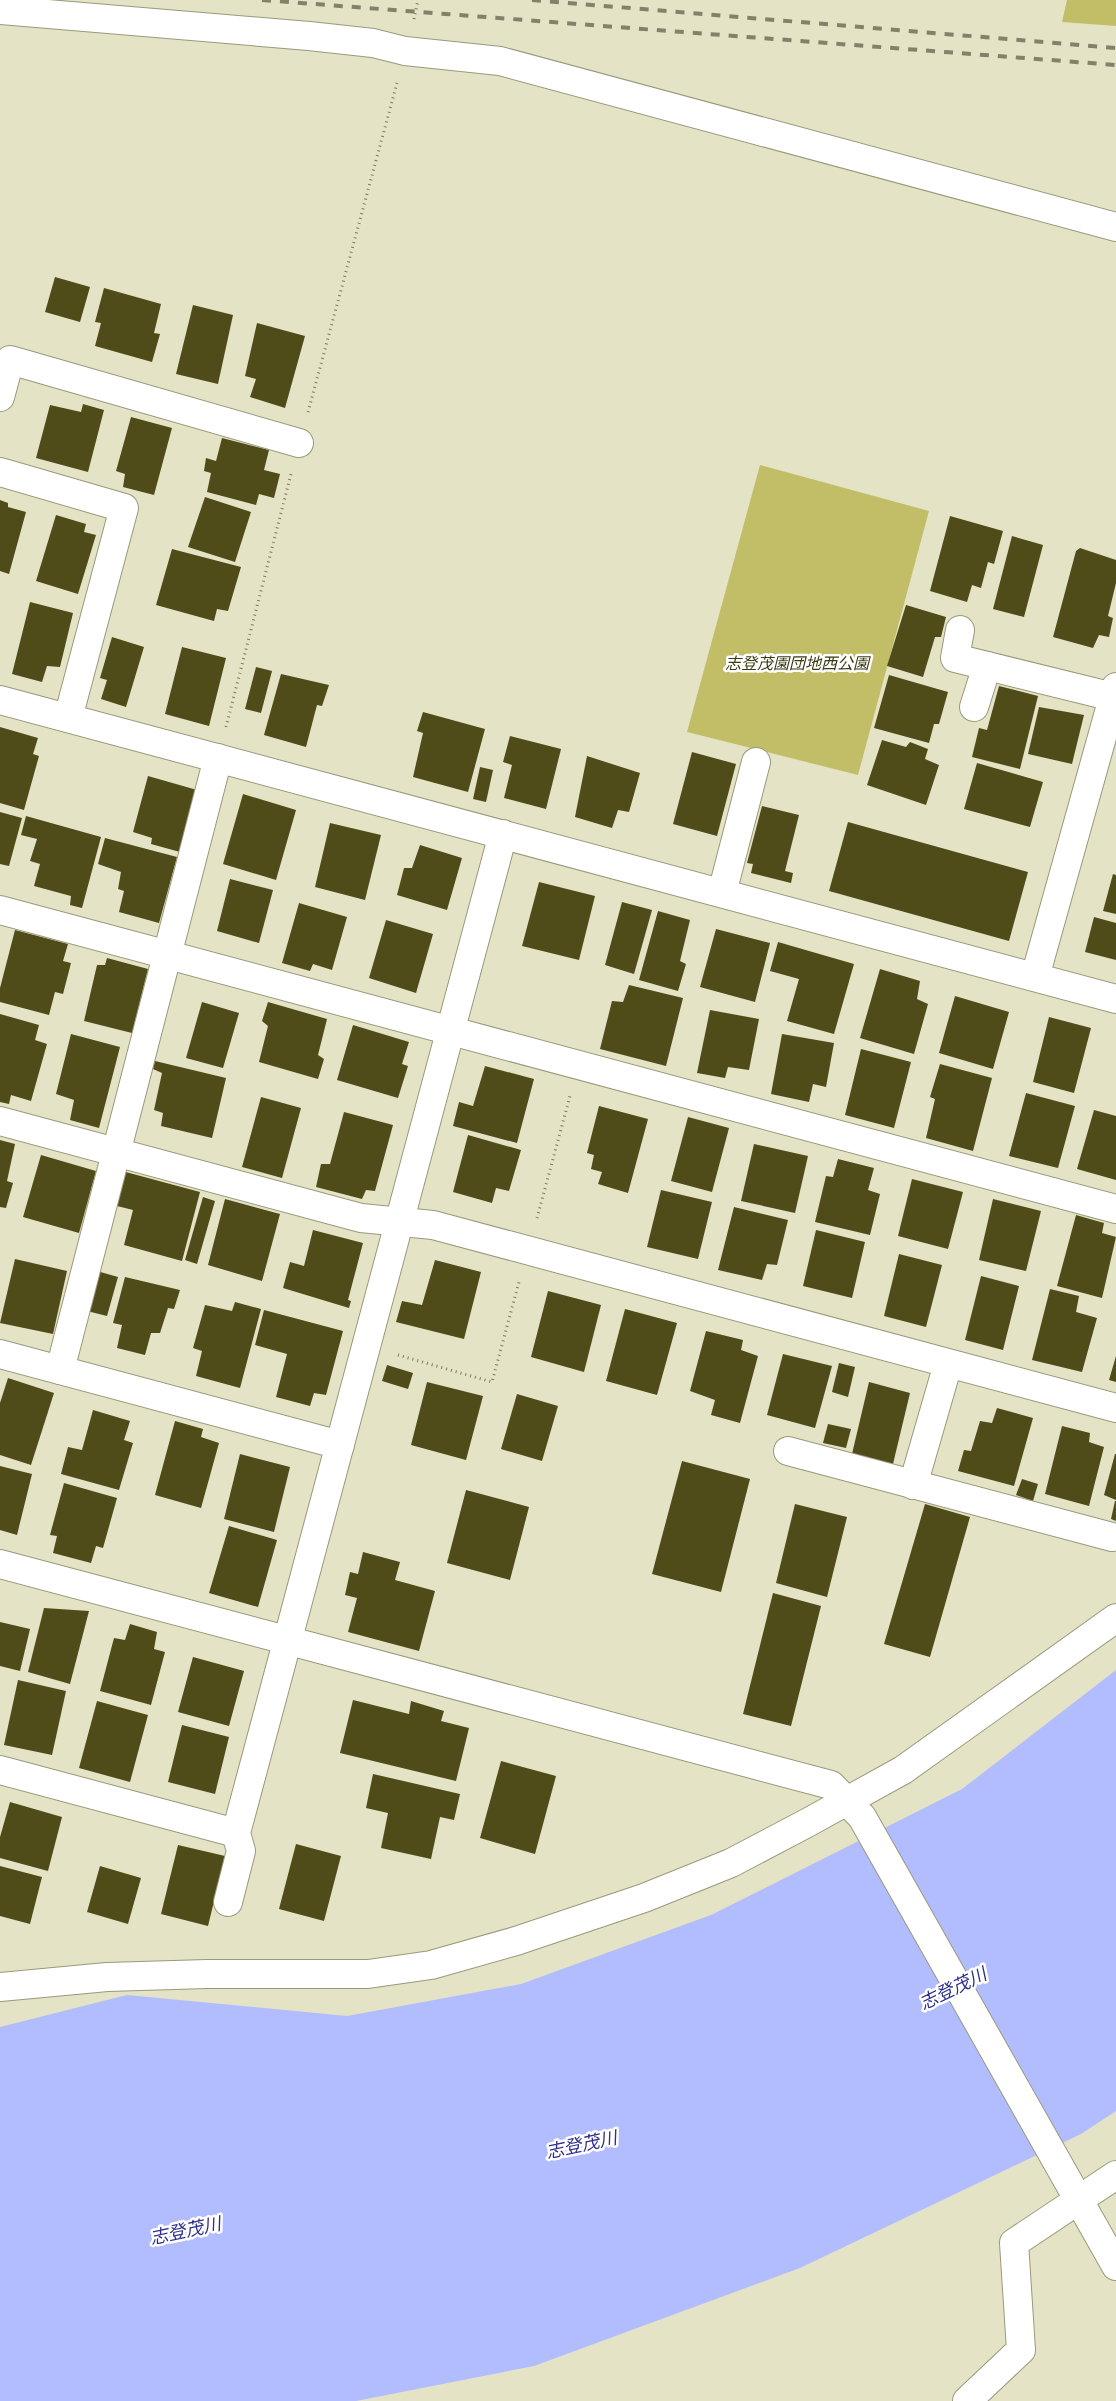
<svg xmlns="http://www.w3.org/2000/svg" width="1116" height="2401" viewBox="0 0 1116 2401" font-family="Georgia,'Noto Sans JP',serif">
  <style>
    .green { fill: #c2be67 }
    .water { fill: #b2bdff }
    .building { fill: #4f4c1a }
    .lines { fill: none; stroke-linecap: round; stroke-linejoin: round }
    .minor-casing { stroke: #9a997c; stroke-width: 30 }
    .path { stroke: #7a7965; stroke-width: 3; stroke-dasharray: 1 4; stroke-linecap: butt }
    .minor { stroke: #fff; stroke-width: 28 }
    .rail { stroke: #81816c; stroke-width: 4; stroke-dasharray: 9 9; stroke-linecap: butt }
    .labels { text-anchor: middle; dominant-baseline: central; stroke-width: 5; stroke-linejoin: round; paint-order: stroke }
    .park-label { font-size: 16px; font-style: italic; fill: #3c3a12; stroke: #fff }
    .water-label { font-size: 18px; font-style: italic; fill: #2f2f8a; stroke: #fff }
  </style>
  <rect width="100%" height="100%" fill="#e4e3c5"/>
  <g class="green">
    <path d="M1067 0H1116V26L1062 22Z"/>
    <path d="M760 465 929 511 858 775 687 732Z"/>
  </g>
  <path class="water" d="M1116 1670V2111L1081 2134 800 2268 534 2366 356 2401H0V2027L127 1995 347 2016 521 1984 711 1915 962 1789Z"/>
  <g class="building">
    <path d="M55 277 90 287 80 322 45 312Z"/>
    <path d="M104 288 161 304 154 333 160 334 152 362 95 346 101 323 95 322Z"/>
    <path d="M193 305 233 315 218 384 176 374Z"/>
    <path d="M257 323 305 336 285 408 250 397 256 379 245 376Z"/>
    <path d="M83 404 104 410 88 472 36 458 50 405 81 412Z"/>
    <path d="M131 417 172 428 154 495 123 487 125 474 116 471Z"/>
    <path d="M222 438 269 450 264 470 280 474 274 498 259 494 256 505 207 492 211 473 204 471 206 458 216 461Z"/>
    <path d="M205 497 251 512 235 562 188 547Z"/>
    <path d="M0 500 8 503V507L26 512 9 574 0 571Z"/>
    <path d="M56 515 86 524 84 532 96 535 78 594 36 581Z"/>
    <path d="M950 516 1003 531 994 564 988 562 981 588 972 585 967 602 930 591Z"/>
    <path d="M1012 536 1043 545 1024 617 993 609Z"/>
    <path d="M1080 548 1116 560V583L1108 616 1113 618 1109 637 1099 635 1093 648 1053 637 1076 551Z"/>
    <path d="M172 549 241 567 228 611 217 609 214 621 156 605Z"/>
    <path d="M30 602 73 613 60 667 47 666 42 682 12 674Z"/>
    <path d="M906 605 946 617 941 637H935L923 677 887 666Z"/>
    <path d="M112 637 144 647 126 707 101 699 107 680 100 678Z"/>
    <path d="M182 647 226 658 209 726 165 714Z"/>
    <path d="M256 667 272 671 261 713 245 709Z"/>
    <path d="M281 674 329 685 322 706 317 705 306 747 264 735Z"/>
    <path d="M889 675 948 692 939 724H934L929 743 874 728Z"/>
    <path d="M999 686 1038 696 1020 769 972 757 979 728 987 730Z"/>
    <path d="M1039 707 1084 715 1072 764 1028 754Z"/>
    <path d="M423 712 485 729 468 792 413 777 423 733 417 731Z"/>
    <path d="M0 727 38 738 33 754 39 756 24 810 0 803Z"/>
    <path d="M510 736 561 749 546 809 504 798 512 765 503 762Z"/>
    <path d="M882 740 906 747 910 742 928 749 925 759 939 765 926 805 867 785Z"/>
    <path d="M692 752 736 764 717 836 673 824Z"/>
    <path d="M587 756 640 773 629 812 618 810 612 828 575 817Z"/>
    <path d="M977 763 1043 782 1030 827 964 809Z"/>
    <path d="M480 767 493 770 486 802 473 799Z"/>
    <path d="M148 776 197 790 180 852 151 844 152 838 133 832Z"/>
    <path d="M243 794 296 810 276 880 223 864Z"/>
    <path d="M762 806 799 815 785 871 793 873 791 883 751 873 753 864 747 863Z"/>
    <path d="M0 812 22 818 9 866 0 864Z"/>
    <path d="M26 816 101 837 82 908 70 905 71 896 34 886 40 864 30 861 37 839 21 835Z"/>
    <path d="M848 822 1028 872 1009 941 829 891Z"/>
    <path d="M330 823 381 835 365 900 315 887Z"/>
    <path d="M105 838 177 857 159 923 119 912 124 891 118 889 121 872 98 864Z"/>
    <path d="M420 845 462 858 447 910 397 895 404 868H412Z"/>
    <path d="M1113 874 1116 875V914L1103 911Z"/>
    <path d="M230 879 273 890 259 943 217 931Z"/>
    <path d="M539 882 595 896 579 960 522 946Z"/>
    <path d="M622 902 652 910 634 974 605 965Z"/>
    <path d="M299 903 347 917 332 970 313 964 310 971 282 963Z"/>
    <path d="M658 911 690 920 680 961 686 964 678 991 639 980Z"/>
    <path d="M1094 917 1116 923V960L1085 952Z"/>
    <path d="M386 920 433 934 416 993 369 978Z"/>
    <path d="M716 929 770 943 755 1002 700 987Z"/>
    <path d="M15 930 68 944 63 961 71 963 63 994 55 992 49 1015 0 1002V988Z"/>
    <path d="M778 942 854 964 834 1034 787 1021 799 979 770 971Z"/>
    <path d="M107 958 148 969 132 1033 84 1021 97 965H105Z"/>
    <path d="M880 969 920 981 917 999 928 1004 914 1054 860 1038Z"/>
    <path d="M629 985 683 998 666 1066 600 1049 612 1001 623 1002Z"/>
    <path d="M955 996 1009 1012 993 1069 939 1053Z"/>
    <path d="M202 1002 239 1013 223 1068 186 1058Z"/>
    <path d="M268 1002 327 1019 318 1055 324 1059 318 1079 259 1062 268 1026 262 1021Z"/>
    <path d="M710 1010 759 1019 749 1070 728 1067 725 1078 697 1073Z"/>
    <path d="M0 1014 39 1025 35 1040 47 1044 31 1101 11 1095 9 1104 0 1102Z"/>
    <path d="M1049 1017 1091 1028 1074 1093 1033 1082Z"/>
    <path d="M353 1025 409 1042 402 1064 408 1066 398 1098 337 1080Z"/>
    <path d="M71 1034 120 1047 99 1128 70 1120 74 1100 56 1094Z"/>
    <path d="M782 1034 834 1043 826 1087 813 1084 809 1102 771 1094Z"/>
    <path d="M861 1049 911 1062 894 1128 845 1115Z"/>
    <path d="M155 1061 226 1078 212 1138 161 1126 163 1113 154 1110 162 1073 153 1069Z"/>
    <path d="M940 1064 992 1078 973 1151 926 1138 935 1099 930 1097Z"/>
    <path d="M485 1066 534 1079 517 1143 453 1126 459 1102 473 1106Z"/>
    <path d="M1026 1093 1075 1106 1058 1168 1009 1156Z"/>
    <path d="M261 1097 301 1108 282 1178 242 1167Z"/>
    <path d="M599 1106 648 1119 628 1193 598 1184 602 1172 591 1169 594 1155 587 1153Z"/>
    <path d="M1094 1110 1116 1116V1180L1077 1169Z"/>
    <path d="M344 1112 393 1125 375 1191 366 1190 362 1199 316 1187 321 1164H330Z"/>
    <path d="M688 1117 729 1128 712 1192 671 1181Z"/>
    <path d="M468 1135 521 1150 509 1191 496 1188 492 1203 453 1192Z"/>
    <path d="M0 1140 15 1144 7 1181 13 1183 6 1208 0 1207Z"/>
    <path d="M754 1144 808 1156 795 1213 741 1201Z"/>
    <path d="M41 1155 96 1171 79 1233 23 1217Z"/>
    <path d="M838 1159 874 1168 868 1190 880 1194 870 1235 815 1222 826 1176 833 1177Z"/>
    <path d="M122 1171 200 1192 182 1261 124 1245 133 1210 113 1205Z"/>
    <path d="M912 1179 963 1192 948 1249 898 1236Z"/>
    <path d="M661 1190 712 1202 698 1259 647 1247Z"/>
    <path d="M203 1197 215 1201 197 1264 185 1260Z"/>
    <path d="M225 1199 280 1214 262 1281 208 1265Z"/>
    <path d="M993 1199 1041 1211 1026 1271 979 1260Z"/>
    <path d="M734 1207 788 1220 777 1265 767 1264 762 1280 718 1270Z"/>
    <path d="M1076 1215 1104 1223 1102 1233 1116 1237 1102 1298 1057 1286Z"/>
    <path d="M313 1230 363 1243 348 1300 351 1301 349 1308 283 1288 290 1262 304 1266Z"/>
    <path d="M816 1230 865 1242 852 1298 803 1286Z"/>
    <path d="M899 1254 942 1265 926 1327 884 1316Z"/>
    <path d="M15 1259 67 1271 53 1334 0 1323Z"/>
    <path d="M435 1260 481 1272 464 1339 396 1322 402 1301 422 1305Z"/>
    <path d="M97 1271 118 1277 107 1316 87 1311Z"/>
    <path d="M981 1276 1019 1286 1003 1350 965 1340Z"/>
    <path d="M125 1277 180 1290 174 1309 168 1308 160 1333H151L145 1355 117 1348 122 1325 113 1323Z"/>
    <path d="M1050 1289 1079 1296 1076 1312 1097 1318 1082 1372 1032 1360Z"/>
    <path d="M548 1291 601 1305 584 1372 531 1357Z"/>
    <path d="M235 1302 261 1309 240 1388 196 1376 202 1351 193 1348 205 1305 232 1311Z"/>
    <path d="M625 1309 677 1323 657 1395 606 1381Z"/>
    <path d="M264 1310 343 1331 326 1395 314 1393 310 1406 276 1397 287 1354 255 1345Z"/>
    <path d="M706 1331 743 1340 741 1350 758 1356 740 1423 711 1415 715 1400 690 1391Z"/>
    <path d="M783 1354 832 1366 815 1428 767 1415Z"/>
    <path d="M1116 1356V1382L1109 1380Z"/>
    <path d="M839 1363 855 1367 848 1397 832 1392Z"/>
    <path d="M387 1365 413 1373 408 1389 382 1381Z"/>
    <path d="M8 1378 54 1393 31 1465 0 1455V1403Z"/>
    <path d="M427 1382 483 1396 466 1460 411 1445Z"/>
    <path d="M869 1382 910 1393 893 1464 852 1454Z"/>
    <path d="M517 1394 558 1406 542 1461 501 1449Z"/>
    <path d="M997 1408 1033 1418 1014 1486 958 1471 964 1450 971 1451 980 1421 992 1423Z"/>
    <path d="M93 1410 130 1421 124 1440 133 1443 119 1490 61 1474 68 1447 82 1450Z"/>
    <path d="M175 1421 203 1429 201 1437 219 1443 201 1508 155 1495Z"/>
    <path d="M828 1424 851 1429 846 1448 823 1443Z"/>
    <path d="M1062 1426 1090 1433 1089 1442 1104 1447 1089 1506 1045 1494Z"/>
    <path d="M240 1454 290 1467 274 1532 224 1519Z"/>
    <path d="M1115 1454H1116V1500L1104 1495Z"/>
    <path d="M682 1461 750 1479 721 1592 652 1574Z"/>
    <path d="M0 1466 32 1474 17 1535 0 1530Z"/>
    <path d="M1022 1479 1038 1484 1033 1501 1016 1495Z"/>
    <path d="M64 1483 117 1498 103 1548 96 1546 91 1563 53 1553 57 1536 50 1535Z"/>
    <path d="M466 1490 529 1507 510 1580 447 1563Z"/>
    <path d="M1115 1501H1116V1521L1111 1519Z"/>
    <path d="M795 1504 847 1517 827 1597 776 1583Z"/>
    <path d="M925 1504 970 1517 930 1657 884 1644Z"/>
    <path d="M229 1526 277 1540 258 1607 209 1593Z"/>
    <path d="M363 1552 400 1562 395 1580 435 1591 419 1651 348 1632 357 1598 345 1595 350 1572 358 1574Z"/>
    <path d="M773 1593 821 1606 791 1726 743 1714Z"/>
    <path d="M44 1608 89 1611 70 1684 28 1672Z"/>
    <path d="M0 1622 30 1629 20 1671 0 1666Z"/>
    <path d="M130 1624 157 1632 154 1649 165 1652 151 1705 100 1691 114 1638 125 1640Z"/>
    <path d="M193 1657 244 1671 229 1726 178 1712Z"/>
    <path d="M18 1680 66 1691 52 1755 4 1745Z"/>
    <path d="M353 1700 409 1714 411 1701 444 1711 441 1721 469 1728 456 1781 340 1753Z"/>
    <path d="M97 1701 148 1715 130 1782 79 1768Z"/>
    <path d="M182 1725 229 1737 215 1794 168 1782Z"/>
    <path d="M501 1761 556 1776 535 1854 480 1838Z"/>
    <path d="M373 1774 460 1794 454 1820 440 1817 431 1859 381 1848 388 1813 366 1808Z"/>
    <path d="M10 1802 62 1817 48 1871 0 1858V1837Z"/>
    <path d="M296 1844 341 1856 324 1921 279 1909Z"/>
    <path d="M178 1845 225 1856 208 1926 161 1914Z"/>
    <path d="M0 1866 42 1877 30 1924 0 1916Z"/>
    <path d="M100 1866 141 1878 128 1924 87 1912Z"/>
  </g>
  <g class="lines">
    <g class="minor-casing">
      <g id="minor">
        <path d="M0 10 309 36 373 43 405 51 500 61 1116 227"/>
        <path d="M0 397 10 360 299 443"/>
        <path d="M0 472 124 508 68 718"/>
        <path d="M960 630 955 658 1113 697"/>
        <path d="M0 700 1116 999"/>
        <path d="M974 707 987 666"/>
        <path d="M722 893 756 762"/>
        <path d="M0 910 1116 1209"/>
        <path d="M1035 977 1116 687"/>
        <path d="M0 1121 361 1218 433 1225 1116 1408"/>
        <path d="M0 1354 340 1445"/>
        <path d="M60 1370 218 758"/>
        <path d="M788 1451 1112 1537"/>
        <path d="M913 1485 948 1364"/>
        <path d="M0 1564 831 1785 862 1817 1116 2266"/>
        <path d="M0 1770 236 1833"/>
        <path d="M228 1902 241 1851 236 1833 503 834"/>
        <path d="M0 1987 107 1977 207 1974H368L431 1965 516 1941 644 1898 731 1863 807 1823 903 1770 1116 1618"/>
        <path d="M967 2401 1021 2350 1014 2243 1116 2175"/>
      </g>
    </g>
    <g class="path">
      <path d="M414 19 418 0"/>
      <path d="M308 412 397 83"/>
      <path d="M226 727 291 474"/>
      <path d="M537 1218 570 1096"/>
      <path d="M398 1355 492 1382 519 1282"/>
    </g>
    <use href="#minor" class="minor"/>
    <g class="rail">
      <path d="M262 0 1116 65"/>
      <path d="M532 0 1116 48"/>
    </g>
  </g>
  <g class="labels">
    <g class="park-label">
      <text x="797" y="662">志登茂園団地西公園</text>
    </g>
    <g class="water-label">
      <text transform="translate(952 1987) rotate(-26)">志登茂川</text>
      <text transform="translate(581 2143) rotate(-12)">志登茂川</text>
      <text transform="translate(185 2229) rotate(-12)">志登茂川</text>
    </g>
  </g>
</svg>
